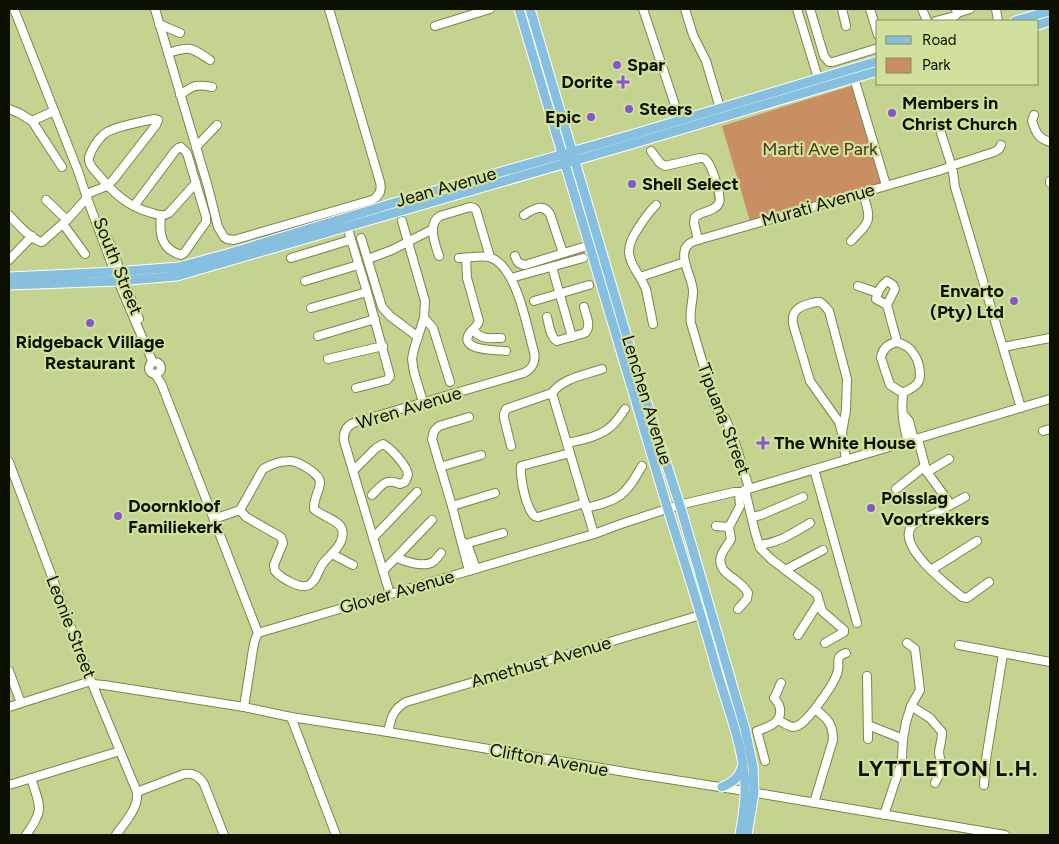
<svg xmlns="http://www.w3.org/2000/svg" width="1059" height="844" viewBox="0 0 1059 844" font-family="Figtree,sans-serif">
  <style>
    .green { fill: #c98e61 }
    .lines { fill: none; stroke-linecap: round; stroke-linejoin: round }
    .minor-casing { stroke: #7a8646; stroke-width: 10 }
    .major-casing { stroke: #fff; stroke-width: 11 }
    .minor { stroke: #fff; stroke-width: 8 }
    .major { stroke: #87bfe0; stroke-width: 9 }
    .poi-dot { fill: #8457d0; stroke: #d2e09d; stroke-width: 2 }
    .labels { text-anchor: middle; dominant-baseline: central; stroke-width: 4.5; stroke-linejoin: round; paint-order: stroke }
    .poi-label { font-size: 18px; font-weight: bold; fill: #0c1000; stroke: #d2e09d; text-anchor: start }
    .park-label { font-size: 18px; fill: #513117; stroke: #d2e09d }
    .street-label { font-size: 18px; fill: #0c1000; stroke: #d2e09d }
    .district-label { font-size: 22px; font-weight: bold; letter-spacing: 1px; fill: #0c1000; stroke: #d2e09d }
  </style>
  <rect width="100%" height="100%" fill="#c5d390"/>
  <path class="green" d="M854 85 883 183 750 221 722 126Z"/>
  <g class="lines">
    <g class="minor-casing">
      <g id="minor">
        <path d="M14 9 78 171 87 198 118 281 151 358 152 363"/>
        <path d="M155 9 208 187 218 227 224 237 227 239 234 240 372 200C380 196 382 190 380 182L329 9"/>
        <path d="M643 9 680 120"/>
        <path d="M685 9 693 35 706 61 720 108"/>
        <path d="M797 9 818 78"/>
        <path d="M810 9 824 56 829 62H833L878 48"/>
        <path d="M842 9 846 26"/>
        <path d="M870 9 878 35"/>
        <path d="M922 9 927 21"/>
        <path d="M996 9 998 21"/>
        <path d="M957 13 970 9"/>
        <path d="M936 21 955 16 957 14 956 9"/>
        <path d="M159 24 180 33"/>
        <path d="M435 26 490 9"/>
        <path d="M168 53C191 46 190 47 210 60"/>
        <path d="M854 78 886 185"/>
        <path d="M180 95C194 85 195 84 212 87"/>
        <path d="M9 109 19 113 32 121 62 167"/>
        <path d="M1034 115 1032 121C1036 133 1038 138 1050 142"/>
        <path d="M32 121 54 111"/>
        <path d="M941 133 951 164"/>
        <path d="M196 147 217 125"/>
        <path d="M651 151 660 163 665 166 700 158C704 158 705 158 707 161 712 166 722 198 719 203 715 212 701 211 695 217L694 223 698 240"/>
        <path d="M954 165 994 152 999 149 1001 145"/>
        <path d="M953 172 955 187 1021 408"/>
        <path d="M1050 183V181"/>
        <path d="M89 193 107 186 114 179 156 125 158 120 155 119C143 121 116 127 107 132 100 136 96 143 92 150 91 153 88 157 89 161 90 165 94 170 97 173 112 192 128 207 152 213 159 215 163 217 169 213L196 183"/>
        <path d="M46 200 67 220"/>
        <path d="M134 206 175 151 178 148 181 147 187 153 206 217V222L185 252 181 255C161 249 159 234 161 216"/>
        <path d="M9 215C17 223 31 240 42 242L67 220 87 198"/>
        <path d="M524 215C533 209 543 203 550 214L563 253"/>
        <path d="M402 221 425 301 424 318 414 349 412 359 414 372 423 402"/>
        <path d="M63 224 85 254"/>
        <path d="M347 226 367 292 390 376 387 380 356 388"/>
        <path d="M361 238 382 307 390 316 418 337"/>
        <path d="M108 239 139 319"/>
        <path d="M851 241C872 220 871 221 863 193"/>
        <path d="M439 256C435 244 427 224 440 216L470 207 474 208 476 210 490 257"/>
        <path d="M515 256C517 262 518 264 525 265L590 245"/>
        <path d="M291 258 350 240"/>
        <path d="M466 258 467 278 479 321C477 328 472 329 469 334 459 351 497 350 506 351"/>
        <path d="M368 259 392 250 433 229"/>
        <path d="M9 260 32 236"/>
        <path d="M552 267 572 337"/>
        <path d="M640 277C626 257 625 247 639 227 644 219 649 212 656 205"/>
        <path d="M511 278 583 258"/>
        <path d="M305 281 358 265"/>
        <path d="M858 286 878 293"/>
        <path d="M534 301 589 285"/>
        <path d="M887 305 876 299C877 292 882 285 887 281L893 285 895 289 887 305 897 342"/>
        <path d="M311 308 367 292"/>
        <path d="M547 317C549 325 550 337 557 341L585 333C592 326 586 316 584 307"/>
        <path d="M424 318 433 328 450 382"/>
        <path d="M653 324 646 289 640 277 685 262"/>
        <path d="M473 330C482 340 488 338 501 338"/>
        <path d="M318 336 375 319"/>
        <path d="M897 342C903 344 910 347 913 353 919 360 923 377 917 384 913 388 908 390 903 393L890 385 881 358C882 349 888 344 897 342Z"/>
        <path d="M1003 347 1050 338"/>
        <path d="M328 359 383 346"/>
        <circle cx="155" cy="368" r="6"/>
        <path d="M155 374 161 383 258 633"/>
        <path d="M552 393 594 534"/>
        <path d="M552 393C563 378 585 375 602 369"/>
        <path d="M903 393C901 411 903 424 908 442"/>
        <path d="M903 414 909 421 914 440"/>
        <path d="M469 417 439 426 434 431 432 439 452 506 469 571"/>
        <path d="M1043 431 1050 429"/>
        <path d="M842 433 846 410 847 379 829 311C826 308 824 304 820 302 817 302 815 302 812 303 800 306 791 310 793 324L810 381 839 422 842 433 846 460"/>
        <path d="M918 439 925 466 927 472 951 505"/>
        <path d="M567 443C581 440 598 437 609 428 616 423 620 416 625 409"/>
        <path d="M511 446 504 418V414L506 409 552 393"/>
        <path d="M570 453 521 466C520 477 525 503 532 513 534 517 534 516 538 517L585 503"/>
        <path d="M9 462 91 681 137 792C139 808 125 822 116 835"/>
        <path d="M440 467 481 455"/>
        <path d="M814 469 857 623"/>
        <path d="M353 471 376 448 383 444C391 448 408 467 408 475L405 482 400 484C385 478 382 485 372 495"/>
        <path d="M927 472 949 459"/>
        <path d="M749 488 733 436 725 418 719 413 715 405 691 323C689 312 693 302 693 291 693 279 677 255 688 245 690 242 695 241 698 240L938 171 947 168"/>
        <path d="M896 489 925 466"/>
        <path d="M745 490 1050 399"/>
        <path d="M745 490 755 532 760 548 771 559 817 594 822 611 844 630V632L825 643"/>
        <path d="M965 497C955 503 944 508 934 514 927 517 919 520 913 525 893 544 950 587 962 597L967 598 989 582"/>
        <path d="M452 506 495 493"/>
        <path d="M586 508C620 500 625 496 642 466"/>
        <path d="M752 517 761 515 803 497"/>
        <path d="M214 519 240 510 263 469C270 465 281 461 289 461 297 460 320 474 320 482 320 491 313 499 314 509 321 516 339 520 342 529 346 543 331 554 324 562 318 569 317 581 309 585 300 590 280 577 275 571L274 565 283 543 281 537 246 517 240 510"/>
        <path d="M716 526 729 527"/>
        <path d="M373 538 417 492"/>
        <path d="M463 542 469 549 476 569"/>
        <path d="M462 545 503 533"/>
        <path d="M759 545C779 543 793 533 810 523"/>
        <path d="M332 554 353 565"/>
        <path d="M396 558C406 561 422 568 433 562 436 560 438 556 441 553"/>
        <path d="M785 570 823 550"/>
        <path d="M931 570 977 541"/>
        <path d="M383 571 432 520"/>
        <path d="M390 594 344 441C343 431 347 425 356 422L524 373C533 368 536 362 534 352 527 328 517 265 489 257 480 255 468 258 459 258"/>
        <path d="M738 609 747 599 748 593C741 578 716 575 721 556 723 550 728 545 731 539L729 527 740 506 739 493"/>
        <path d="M798 635 819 602"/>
        <path d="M959 645 1050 662"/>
        <path d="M9 671 21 703"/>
        <path d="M867 676 868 739"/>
        <path d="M93 684 104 685 244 707 291 717 388 732 643 775 745 791 1005 835"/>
        <path d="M911 706 930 718 942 732C942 739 940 745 939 752 939 756 941 760 941 764 942 771 938 777 935 783"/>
        <path d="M9 707 91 681"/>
        <path d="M244 707 253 649 255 640 258 633 594 534 621 524 679 505 734 492H741"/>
        <path d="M815 709C823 697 835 684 838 670 840 662 834 657 846 653"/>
        <path d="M291 717 336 835"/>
        <path d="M778 720C782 722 788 726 793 727 801 727 810 715 815 709 828 719 833 724 833 740L814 803"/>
        <path d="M868 725 903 739"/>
        <path d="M388 732C391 718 393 709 406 702L711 612"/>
        <path d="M765 761 757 731C762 729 769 727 773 724 783 717 782 706 774 698 778 692 778 688 781 683"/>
        <path d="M9 785 120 751"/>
        <path d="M984 785 986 759 1003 654"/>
        <path d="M137 792 184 774C194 773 199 776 204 784L224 835"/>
        <path d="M884 815 900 767 902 757 903 739 906 722 911 706 920 690 915 649 907 643"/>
        <path d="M26 835C45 809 40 807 31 778"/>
      </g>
    </g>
    <g class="major-casing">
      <g id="major">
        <path d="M519 9C570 175 618 343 668 510 685 563 702 617 717 671 728 709 746 753 745 792 745 807 742 821 740 835"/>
        <path d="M530 9 641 385 681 509 745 729 753 767 754 793 747 835"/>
        <path d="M1015 21 1050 11"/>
        <path d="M1038 25 1050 21"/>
        <path d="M9 277 115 272 179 267 227 254 420 195 631 135 878 61"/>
        <path d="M9 285 118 281 177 276 642 141 878 71"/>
        <path d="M722 787C733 782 739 778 742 767"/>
      </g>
    </g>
    <use href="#minor" class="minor"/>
    <use href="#major" class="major"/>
  </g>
  <g class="poi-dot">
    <circle cx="617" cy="65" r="5"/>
    <path d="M620.5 74.5h5v5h5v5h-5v5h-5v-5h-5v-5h5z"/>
    <circle cx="629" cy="109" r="5"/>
    <circle cx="892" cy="113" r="5"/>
    <circle cx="591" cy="117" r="5"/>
    <circle cx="632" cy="184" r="5"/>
    <circle cx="1014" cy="301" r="5"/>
    <circle cx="90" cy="323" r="5"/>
    <path d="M760.5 435.5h5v5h5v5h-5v5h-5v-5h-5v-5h5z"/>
    <circle cx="871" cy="508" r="5"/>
    <circle cx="118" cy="516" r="5"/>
  </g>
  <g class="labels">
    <g class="poi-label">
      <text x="627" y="65">Spar</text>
      <text x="613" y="82" text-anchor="end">Dorite</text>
      <text x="902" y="103">Members in<tspan x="902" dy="21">Christ Church</tspan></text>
      <text x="639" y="109">Steers</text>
      <text x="581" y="117" text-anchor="end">Epic</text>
      <text x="642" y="184">Shell Select</text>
      <text x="1004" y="291" text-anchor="end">Envarto<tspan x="1004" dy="21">(Pty) Ltd</tspan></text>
      <text x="90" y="342" text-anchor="middle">Ridgeback Village<tspan x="90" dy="21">Restaurant</tspan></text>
      <text x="774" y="443">The White House</text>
      <text x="881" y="498">Polsslag<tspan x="881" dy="21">Voortrekkers</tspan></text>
      <text x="128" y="506">Doornkloof<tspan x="128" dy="21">Familiekerk</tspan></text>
    </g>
    <g class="park-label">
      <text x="820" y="149">Marti Ave Park</text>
    </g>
    <g class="street-label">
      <text transform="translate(446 187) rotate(-16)">Jean Avenue</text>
      <text transform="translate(818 205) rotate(-16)">Murati Avenue</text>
      <text transform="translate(118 266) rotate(68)">South Street</text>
      <text transform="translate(647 400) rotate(73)">Lenchen Avenue</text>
      <text transform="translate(409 408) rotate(-17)">Wren Avenue</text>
      <text transform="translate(724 419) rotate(69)">Tipuana Street</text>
      <text transform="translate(397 592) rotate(-16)">Glover Avenue</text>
      <text transform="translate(71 627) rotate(69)">Leonie Street</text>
      <text transform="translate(541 662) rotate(-16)">Amethust Avenue</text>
      <text transform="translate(549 760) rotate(10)">Clifton Avenue</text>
    </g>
    <g class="district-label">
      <text x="948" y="768">LYTTLETON L.H.</text>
    </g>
  </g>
  <rect width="1059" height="844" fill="none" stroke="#0c1000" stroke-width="20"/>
  <rect x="876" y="20" width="162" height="65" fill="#d2e09d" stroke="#838d5e"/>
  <rect x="886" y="36" width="25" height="8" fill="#87bfe0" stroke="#838d5e"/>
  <text x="922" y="45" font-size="15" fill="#0c1000">Road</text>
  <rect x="886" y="58" width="25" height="15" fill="#c98e61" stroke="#838d5e"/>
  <text x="922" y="70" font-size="15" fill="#0c1000">Park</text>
</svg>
